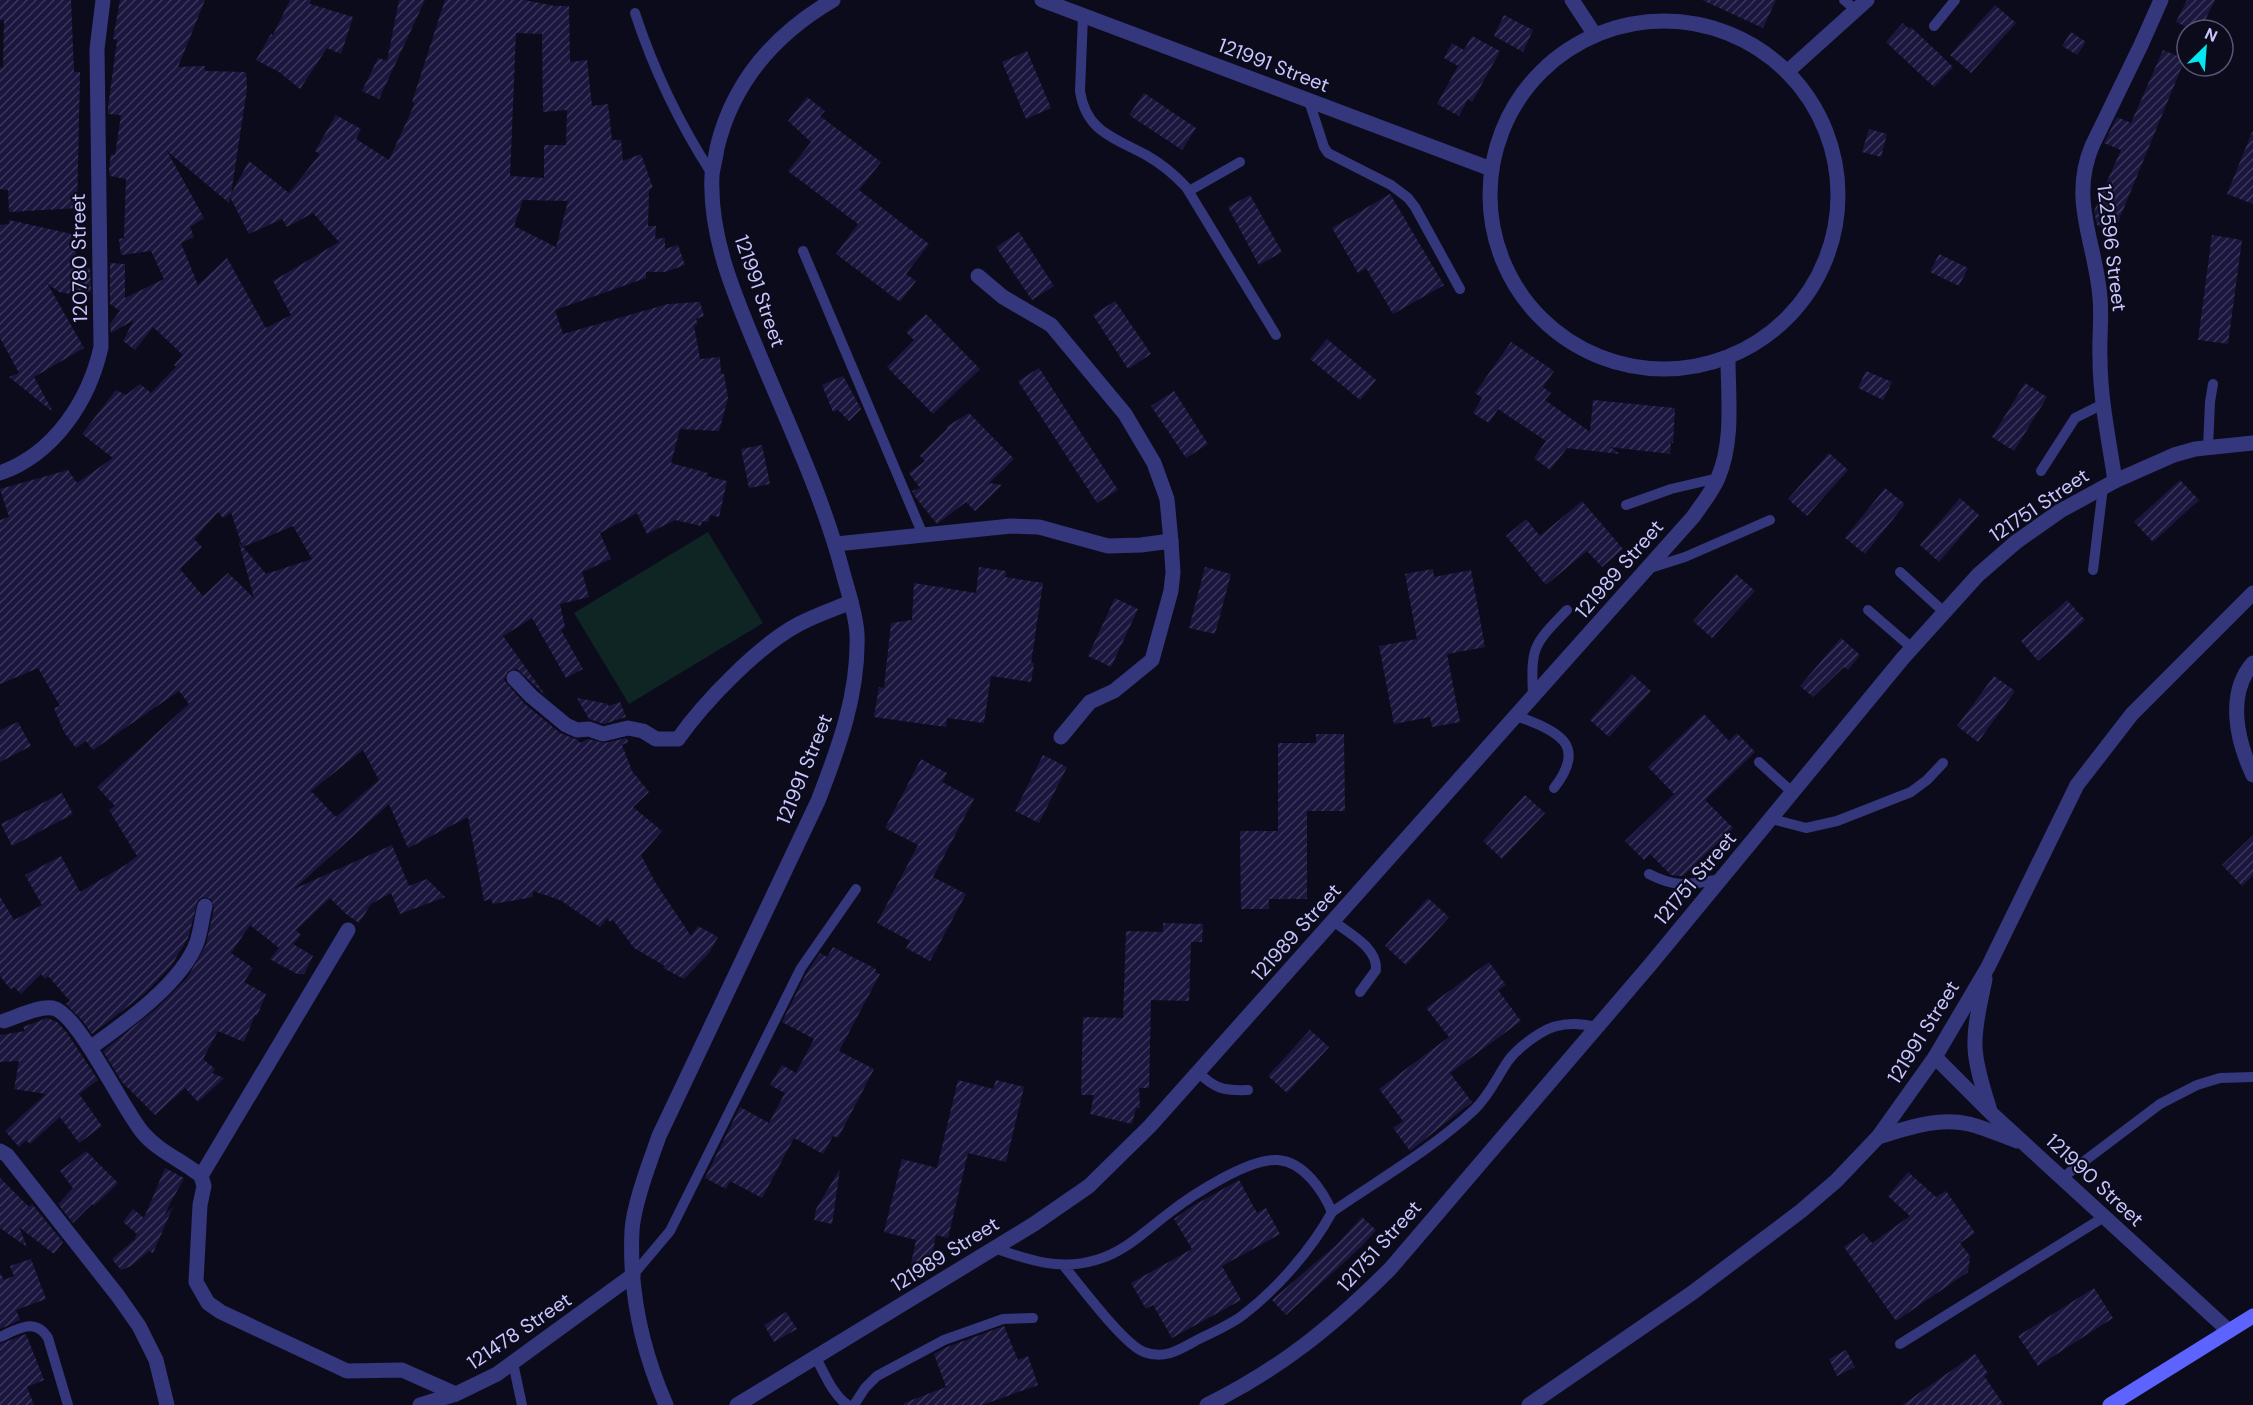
<svg xmlns="http://www.w3.org/2000/svg" width="2253" height="1405" viewBox="0 0 2253 1405" font-family="'DM Sans',sans-serif">
  <style>
    .park { fill: #0e2523 }
    .building { fill: url(#building-hatch); fill-rule: evenodd }
    .lines { fill: none; stroke-linecap: round; stroke-linejoin: round }
    .lane { stroke: #34377c; stroke-width: 10 }
    .street { stroke: #34377c; stroke-width: 15 }
    .secondary { stroke: #5c63ff; stroke-width: 15 }
    .labels { text-anchor: middle; dominant-baseline: central; stroke-width: 4.5; stroke-linejoin: round; paint-order: stroke }
    .street-label { font-size: 20px; fill: #c8c5ff; stroke: #0c0b1c }
  </style>
  <defs>
    <pattern id="building-hatch" width="6" height="6" patternUnits="userSpaceOnUse" patternTransform="scale(1.5)"><rect width="6" height="6" fill="#1b163d"/><path d="M-1 1l2-2M0 6l6-6M5 7l2-2" fill="none" stroke="#3b365a"/></pattern>
  </defs>
  <rect width="100%" height="100%" fill="#0c0b1c"/>
  <path class="park" d="M708 532 763 623 629 704 574 613Z"/>
  <g class="building">
    <path d="M0 0H71L74 72H80L77 208 9 212 8 190 0 189V67L3 68 4 20H0Z"/>
    <path d="M120 0H205L178 67 205 66V71L246 72 247 89 231 194 249 161 289 193 320 154 315 151 336 115 361 129 356 139 389 160 415 103 412 102 445 0H524L555 6H569L570 62 587 60 592 106 608 104 612 140H621L623 161 641 154 653 188 649 190 648 226H656L655 239 665 238V249L678 245 685 265 665 272H646V278L555 310 563 334 668 304 700 302 704 316 696 319 698 324 694 325 700 359 720 357 721 374H724L728 398 719 431 680 429 671 463 708 473 707 476 727 481 719 517 710 515 708 522 702 521 701 526 675 520 647 534 637 513 600 533 611 559 582 572 589 597 560 604 565 627 561 630 583 669 566 678 532 618 503 636 546 696 517 669 508 671 504 680 525 704 560 733 578 740 580 743 588 739 605 743 627 738 628 742 622 745 632 771 649 792 633 807 662 831 641 855 655 882 691 936 698 926 718 937 709 953 684 979 663 968 665 966 634 948 613 920 610 922 607 918 600 927 560 900 533 891V897L493 904 491 899 484 901 468 817 408 848 389 804 294 889 392 845 409 886 427 879 445 897 400 914 391 893 371 904 359 923 346 914 330 898 296 930 301 935 293 944 313 956 304 974H297L270 959 279 948 250 925 231 953 253 968 244 982 266 994 257 1016 255 1015 244 1042 218 1031 203 1059 215 1069 212 1073 224 1078 198 1102 185 1088 155 1115 122 1082 103 1051 157 1008 187 978 206 945 214 908 211 899 203 897 198 900 188 938 171 966 144 994 92 1034 82 1020 66 1004 70 1001 48 976 45 979 41 974 21 994 14 987 11 989 8 986 0 976V897L14 920 42 905 25 875 61 856 80 892 127 864 137 856 109 810 115 806 97 787 189 704 179 691 93 750 86 741 76 748 64 732 54 708 60 706 38 668 0 684V520L9 517 0 489 68 470 77 483 113 458 82 434 116 390 126 395 140 384 151 393 176 367 174 365 183 355 153 327 135 350 123 341 134 320 111 333 110 324 120 311 110 304V263L125 264V298L164 279 151 251 121 255 119 239 124 238 126 179 110 176 109 169 111 154 115 155 121 115 108 114V108L117 40 113 39ZM516 33 542 34 543 112 567 110 566 145H544V178L510 176ZM167 151 229 203 230 197 249 234 282 219 287 227 313 213 339 242 273 281 291 315 266 328 227 258 198 285 181 243 194 237 190 227 204 218ZM523 200 568 201 556 247 514 226ZM218 512 223 518 231 512 242 546 239 543 254 598 228 573 203 596 180 569 202 547 194 539ZM293 526 312 559 266 574 243 547ZM363 750 379 780 336 817 311 791Z"/>
    <path d="M290 0H311L310 4 353 17 341 54 327 48 300 89 279 72 256 60 271 34 273 35Z"/>
    <path d="M399 0H425L379 99 362 91 378 58 387 61Z"/>
    <path d="M1702 0H1776L1763 28Z"/>
    <path d="M2187 0H2215L2200 30H2193L2176 22Z"/>
    <path d="M1995 5 2016 23 1971 73 1950 55Z"/>
    <path d="M1504 15 1533 30 1523 52 1494 36Z"/>
    <path d="M1903 23 1909 29 1911 27 1953 67 1934 87 1886 42Z"/>
    <path d="M2071 32 2086 42 2077 55 2062 46Z"/>
    <path d="M1472 36 1500 51 1472 102 1468 99 1459 116 1437 104 1458 66 1444 58 1452 43 1464 50Z"/>
    <path d="M2163 50 2185 59 2114 232 2097 225 2094 211 2121 150 2104 143 2117 117 2131 123Z"/>
    <path d="M1027 51 1051 108 1026 119 1002 62Z"/>
    <path d="M1144 93 1196 128 1182 150 1129 115Z"/>
    <path d="M807 97 825 111 820 116 881 162 859 190 929 244 906 274 916 281 900 302 836 254 858 224 788 171 811 142 788 121Z"/>
    <path d="M1869 129 1887 134 1881 157 1862 152Z"/>
    <path d="M2252 132H2253V204L2227 194Z"/>
    <path d="M1390 194 1444 285 1393 314 1366 268 1358 273 1332 228Z"/>
    <path d="M1250 195 1282 252 1259 265 1228 207Z"/>
    <path d="M9 220 76 235V267L90 268 91 292 71 289 70 294 59 292 47 283 84 348 34 377 53 412 9 377 19 373 0 338V225L9 224Z"/>
    <path d="M1019 232 1054 286 1032 300 996 247Z"/>
    <path d="M2212 235 2242 240 2228 344 2198 340Z"/>
    <path d="M1939 254 1968 268 1959 286 1930 272Z"/>
    <path d="M1115 301 1151 354 1128 369 1093 315Z"/>
    <path d="M926 314 980 369 933 414 887 367 914 340 906 332Z"/>
    <path d="M1327 339 1376 380 1360 400 1310 359Z"/>
    <path d="M1511 342 1554 371 1543 387 1551 393 1545 400 1590 432 1593 400 1675 408 1673 443 1671 442 1670 454 1610 447 1620 454 1567 448 1550 470 1534 458 1546 441 1498 409 1489 423 1473 413 1482 398 1475 393Z"/>
    <path d="M1039 368 1118 490 1097 503 1018 381Z"/>
    <path d="M1866 371 1892 382 1883 400 1858 388Z"/>
    <path d="M843 376 861 409 849 421 838 410 833 412 822 385Z"/>
    <path d="M2025 383 2047 397 2014 451 1992 437Z"/>
    <path d="M1174 391 1208 444 1186 458 1151 406Z"/>
    <path d="M969 413 1014 459 989 483 1002 485 975 511 966 502 937 524 916 498 912 491 920 488 909 473 925 461 920 456 947 429 946 427Z"/>
    <path d="M762 445 770 484 749 488 741 449Z"/>
    <path d="M1829 453 1848 470 1807 516 1788 499Z"/>
    <path d="M2180 480 2199 500 2153 542 2134 522Z"/>
    <path d="M1885 488 1905 504 1865 554 1845 538Z"/>
    <path d="M1960 498 1979 515 1939 562 1920 545Z"/>
    <path d="M1582 501 1623 549 1602 567 1587 551 1546 585 1506 536 1526 519 1540 536Z"/>
    <path d="M979 567 1006 571 1005 577 1043 583 1031 663H1034L1031 682 991 676 984 723 947 718 946 727 874 717 879 687 884 688 891 623 912 620 914 583 976 593Z"/>
    <path d="M1205 567 1231 574 1215 634 1189 628Z"/>
    <path d="M1433 569 1434 577 1471 570 1485 647 1447 654 1460 722 1432 727 1430 717 1394 724 1379 646 1417 639 1405 574Z"/>
    <path d="M1736 574 1755 591 1712 638 1693 621Z"/>
    <path d="M1115 598 1138 609 1111 667 1088 656Z"/>
    <path d="M2067 600 2085 620 2038 661 2021 641Z"/>
    <path d="M1841 638 1860 655 1848 670 1844 667 1813 697 1800 686Z"/>
    <path d="M1632 674 1651 691 1609 737 1590 720Z"/>
    <path d="M1994 676 2015 691 1978 742 1957 726Z"/>
    <path d="M577 698 608 704V706L620 702 626 717 604 724 589 719Z"/>
    <path d="M1704 714 1729 741 1737 733 1755 752 1705 800 1733 828 1683 876H1678L1671 875 1650 854 1644 860 1625 841 1674 794 1648 767Z"/>
    <path d="M18 722 31 746 0 762V730Z"/>
    <path d="M1316 734H1344L1345 811H1307V899H1269V909H1241L1240 831H1278V743H1316Z"/>
    <path d="M1043 755 1067 767 1039 823 1015 811Z"/>
    <path d="M921 759 947 773 942 782 974 799 933 877 966 894 930 961 906 948 910 941 877 923 918 845 885 828Z"/>
    <path d="M62 793 73 814 12 846 1 824Z"/>
    <path d="M1525 795 1545 813 1502 859 1483 841Z"/>
    <path d="M2253 835V875L2242 886 2222 865Z"/>
    <path d="M1428 898 1449 917 1406 965 1385 946Z"/>
    <path d="M1163 923 1203 924 1202 942H1191L1189 1001 1151 1000 1149 1088H1139L1140 1108H1136L1132 1124 1090 1114 1094 1095H1081L1083 1017 1123 1018 1126 931 1163 932Z"/>
    <path d="M833 947 876 969 875 972 880 974 839 1051 874 1069 838 1138 833 1136 823 1154 794 1138 762 1198 730 1181 726 1189 705 1178 740 1107 769 1123 785 1093 770 1085 782 1065 796 1073 814 1039 782 1022 807 972 820 953 827 957Z"/>
    <path d="M1489 962 1506 985 1498 990 1521 1021 1450 1073 1472 1102 1410 1151 1393 1128 1403 1121 1379 1089 1449 1037 1426 1008Z"/>
    <path d="M47 1018 57 1022 67 1033 98 1080 79 1094 102 1126 79 1143 60 1117 30 1144 26 1140 19 1147 5 1131 46 1094 14 1089 19 1061 0 1062V1035L25 1031 23 1027Z"/>
    <path d="M1310 1030 1329 1047 1287 1093 1268 1076Z"/>
    <path d="M958 1080 993 1089 996 1080 1024 1087 1006 1162 968 1153 948 1238 936 1235 929 1272 910 1269 916 1240 884 1232 902 1159 937 1168Z"/>
    <path d="M86 1151 118 1183 94 1206 92 1204 73 1223 58 1204 73 1188 60 1171Z"/>
    <path d="M165 1168 184 1178 164 1215 173 1207 153 1253 149 1251 131 1266 121 1270 112 1259 134 1240 137 1234 123 1222 133 1209 144 1218Z"/>
    <path d="M840 1169 832 1224 814 1220 816 1209Z"/>
    <path d="M1908 1172 1936 1197 1946 1191 1975 1233 1960 1243 1970 1256 1968 1272 1896 1321 1844 1247 1864 1233 1872 1243 1910 1216 1888 1196Z"/>
    <path d="M0 1178 29 1207 32 1204 63 1242 54 1254 19 1227 27 1247 0 1228Z"/>
    <path d="M1239 1180 1257 1213 1266 1208 1280 1234 1222 1266 1241 1300 1172 1338 1153 1305 1146 1309 1131 1283 1192 1249 1174 1219 1191 1207Z"/>
    <path d="M1362 1217 1376 1230 1363 1245 1286 1315 1272 1300 1336 1245Z"/>
    <path d="M31 1259 46 1299 16 1310 20 1320 0 1329V1273L4 1280 14 1276 10 1266Z"/>
    <path d="M2094 1288 2113 1318 2038 1366 2018 1336Z"/>
    <path d="M786 1312 797 1329 774 1342 764 1325Z"/>
    <path d="M1004 1326 1018 1360 1028 1356 1038 1385 982 1405H904V1403L946 1387 934 1354 947 1347Z"/>
    <path d="M26 1334 44 1380 27 1387 34 1405H0V1344Z"/>
    <path d="M1846 1350 1855 1367 1837 1376 1829 1359Z"/>
    <path d="M1975 1354 1988 1373 1984 1376 2004 1405H1902Z"/>
  </g>
  <g class="lines">
    <g class="lane">
      <path d="M1844 0 1856 10"/>
      <path d="M635 13C654 71 679 123 712 174"/>
      <path d="M1083 16 1080 91C1086 132 1115 138 1146 155 1162 164 1174 174 1186 187L1276 335"/>
      <path d="M1934 26 1955 0"/>
      <path d="M1309 101 1324 147 1328 153 1391 185 1408 198 1415 207 1460 289"/>
      <path d="M1189 191 1240 162"/>
      <path d="M803 251 923 535"/>
      <path d="M2208 447 2210 402 2213 384"/>
      <path d="M2041 471 2075 418 2103 404"/>
      <path d="M1626 505 1671 489 1718 478"/>
      <path d="M1647 569 1685 557 1770 520"/>
      <path d="M2093 570 2103 487"/>
      <path d="M1900 572 1944 612"/>
      <path d="M1868 610 1912 648"/>
      <path d="M1533 697C1531 647 1532 646 1567 610"/>
      <path d="M1517 716C1556 731 1589 743 1554 788"/>
      <path d="M1759 762 1793 793"/>
      <path d="M1772 819 1806 828 1837 821 1911 792 1927 780 1943 763"/>
      <path d="M1649 874C1678 889 1691 884 1721 879"/>
      <path d="M1333 921C1349 933 1378 948 1376 970L1360 992"/>
      <path d="M1198 1072C1215 1089 1224 1091 1248 1090"/>
      <path d="M2062 1178 2160 1104 2197 1085 2220 1078 2253 1077"/>
      <path d="M1332 1212C1380 1179 1432 1149 1474 1110 1489 1096 1497 1077 1508 1061 1516 1050 1528 1041 1539 1034 1557 1022 1576 1022 1596 1027"/>
      <path d="M994 1248C1028 1260 1060 1271 1096 1260 1125 1252 1145 1231 1169 1213 1192 1195 1249 1158 1278 1160 1304 1162 1323 1191 1332 1212 1312 1249 1277 1289 1243 1315 1230 1325 1213 1332 1199 1339 1181 1349 1165 1360 1144 1352 1124 1345 1079 1284 1063 1265"/>
      <path d="M633 1275 670 1231 801 968 856 889"/>
      <path d="M0 1337C18 1329 35 1317 48 1338L68 1405"/>
      <path d="M1900 1344 2104 1217"/>
      <path d="M816 1358C824 1372 833 1396 848 1405"/>
      <path d="M513 1363 522 1405"/>
      <path d="M854 1405 865 1388 877 1376 944 1340 1003 1319 1033 1318"/>
    </g>
    <g class="street">
      <path d="M1042 0 1491 169"/>
      <path d="M1572 0 1595 35"/>
      <circle cx="1664" cy="195" r="174"/>
      <path d="M1787 72 1867 0"/>
      <path d="M978 276 1003 297 1051 325 1125 414 1154 463 1167 499 1171 541"/>
      <path d="M0 473C54 454 89 401 101 347L97 49 103 0"/>
      <path d="M2115 481C2109 440 2100 399 2100 358 2099 338 2102 318 2100 298 2096 243 2069 201 2092 146L2141 45 2161 0"/>
      <path d="M836 544 1011 526 1039 527 1108 546 1141 545 1171 541 1173 572 1171 591 1152 660 1114 691 1090 702 1061 737"/>
      <path d="M2253 663C2226 694 2237 741 2253 775"/>
      <path d="M514 678 531 696 566 725 577 730 589 729 603 734 628 728 643 731 656 739H678C704 702 759 645 799 624 816 615 834 609 851 602"/>
      <path d="M1985 979C1981 1001 1974 1024 1975 1047 1976 1069 1984 1090 1990 1111"/>
      <path d="M4 1021C19 1016 38 1006 53 1008 78 1013 123 1110 143 1133 158 1151 183 1161 201 1176L204 1186 200 1205 196 1282 208 1303 221 1312 347 1371 402 1370 456 1394"/>
      <path d="M90 1048C125 1023 182 983 197 942 201 930 202 917 205 906"/>
      <path d="M1935 1057 1991 1113 2229 1331"/>
      <path d="M1878 1137C1908 1128 1937 1117 1969 1124 1985 1128 2001 1135 2017 1141"/>
      <path d="M0 1151 7 1155 118 1296 139 1326 156 1360 167 1405"/>
      <path d="M201 1176 348 930"/>
      <path d="M420 1405 456 1394 497 1374 633 1275"/>
      <path d="M666 1405C642 1350 629 1290 632 1230 634 1203 650 1162 659 1136L818 801C839 747 859 693 857 634 856 614 848 592 843 573 823 496 787 422 757 349 734 294 709 236 712 175 713 166 716 157 717 148 733 81 775 34 833 0"/>
      <path d="M737 1405 1034 1224 1089 1186 1150 1126 1693 517C1702 504 1712 492 1718 478 1734 441 1728 396 1728 358"/>
      <path d="M1207 1405C1280 1369 1333 1326 1390 1269L1650 965 1903 658 1978 575 2016 542 2060 511 2115 481 2174 455 2195 449 2253 443"/>
      <path d="M1529 1405 1692 1293 1801 1211 1836 1181 1878 1137 1935 1057 1988 967 2077 785 2132 714 2253 593"/>
    </g>
    <path class="secondary" d="M2110 1405 2253 1316"/>
  </g>
  <g class="labels">
    <g class="street-label">
      <text transform="translate(1274 65) rotate(21)">121991 Street</text>
      <text transform="translate(2112 248) rotate(83)">122596 Street</text>
      <text transform="translate(79 258) rotate(-91)">120780 Street</text>
      <text transform="translate(760 291) rotate(71)">121991 Street</text>
      <text transform="translate(2039 505) rotate(-34)">121751 Street</text>
      <text transform="translate(1619 569) rotate(-49)">121989 Street</text>
      <text transform="translate(804 769) rotate(-68)">121991 Street</text>
      <text transform="translate(1695 878) rotate(-50)">121751 Street</text>
      <text transform="translate(1296 932) rotate(-48)">121989 Street</text>
      <text transform="translate(1923 1032) rotate(-58)">121991 Street</text>
      <text transform="translate(2095 1180) rotate(43)">121990 Street</text>
      <text transform="translate(1379 1246) rotate(-48)">121751 Street</text>
      <text transform="translate(945 1254) rotate(-32)">121989 Street</text>
      <text transform="translate(519 1331) rotate(-34)">121478 Street</text>
    </g>
  </g>
  <g transform="translate(2205 48) rotate(25)"><circle r="28" fill="#0c0b1c" stroke="#575577" stroke-width="1.5"/>
  <path d="M0-4.5L10 22L0 15L-10 22Z" fill="#00e9f0"/>
  <text y="-9" font-size="16" font-weight="bold" text-anchor="middle" fill="#c8c5ff">N</text>
  </g>
</svg>
